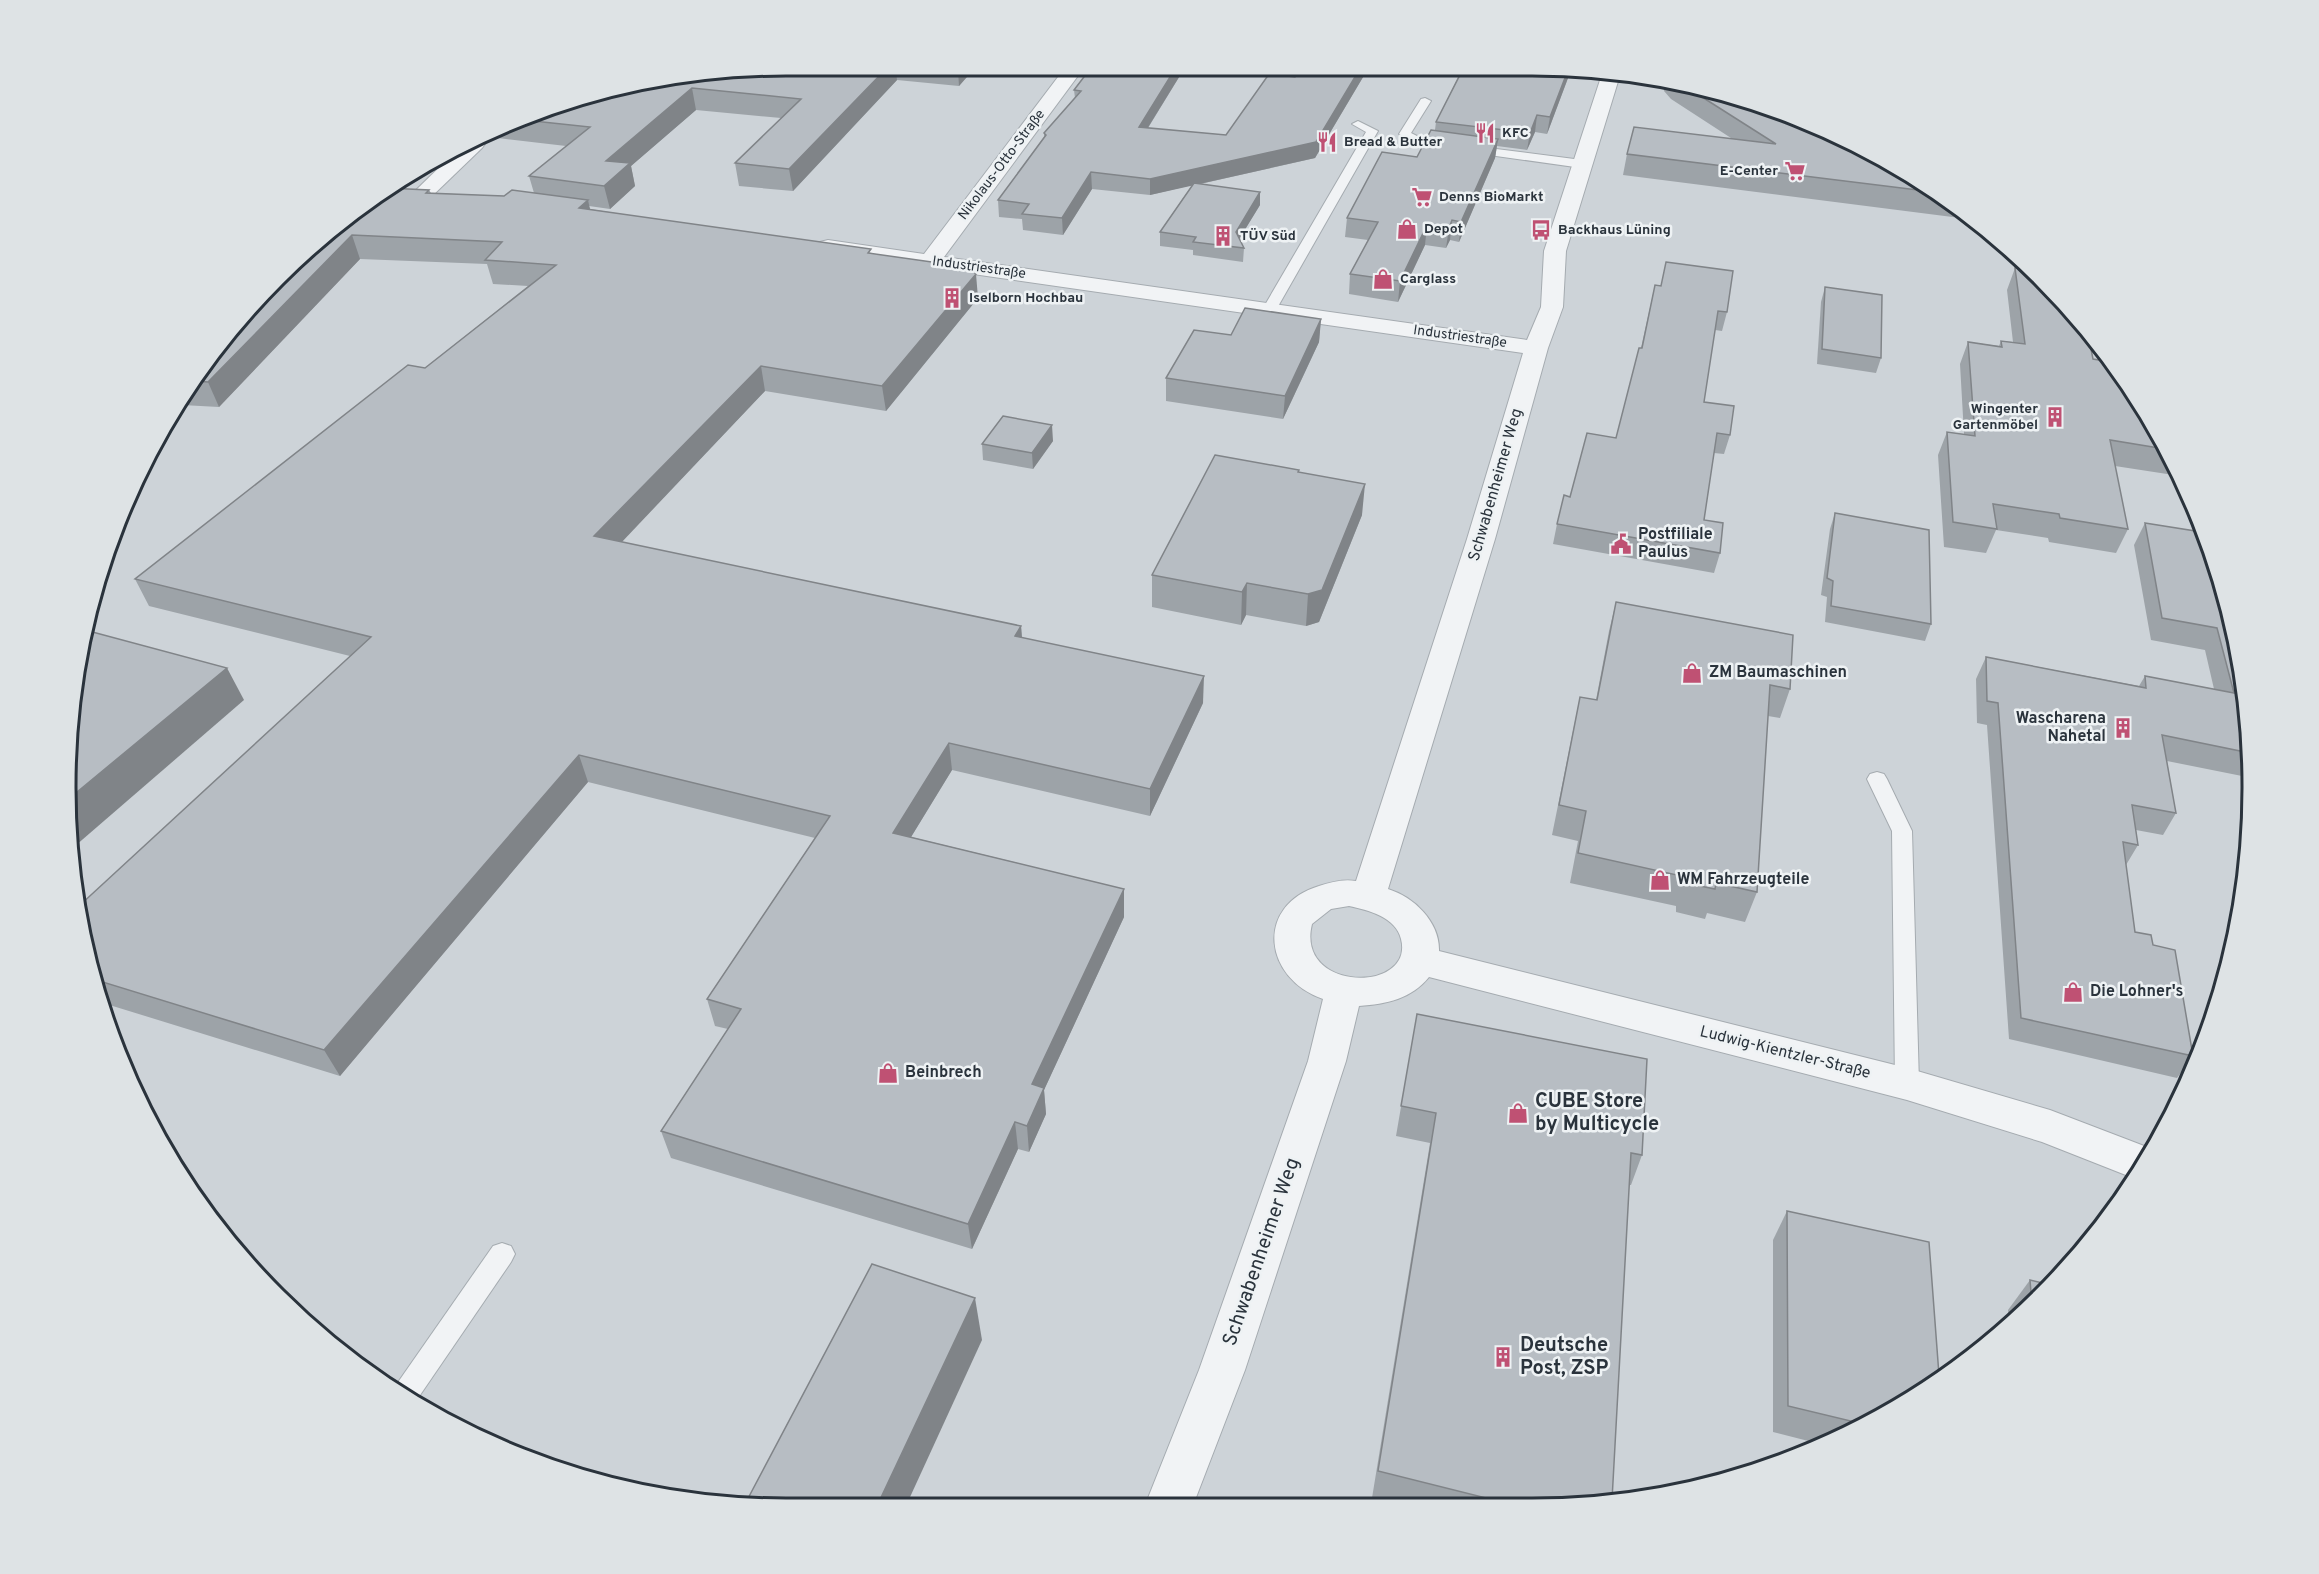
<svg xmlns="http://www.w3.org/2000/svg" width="2319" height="1574" viewBox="0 0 2319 1574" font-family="Overpass,sans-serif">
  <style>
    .built { fill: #cdd3d8 }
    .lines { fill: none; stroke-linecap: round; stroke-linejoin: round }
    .service-casing { stroke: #a5abb0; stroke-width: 2 }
    .minor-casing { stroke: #a5abb0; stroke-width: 2 }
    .service { fill: #f1f3f5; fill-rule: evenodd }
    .minor { fill: #f1f3f5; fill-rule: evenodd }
    .wall { fill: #9da3a8 }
    .shaded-wall { fill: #808488 }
    .building { fill: #b7bdc3; stroke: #808488; stroke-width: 1.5 }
    .labels { text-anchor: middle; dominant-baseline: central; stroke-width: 5; stroke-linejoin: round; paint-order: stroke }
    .far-poi-label { font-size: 14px; font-weight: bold; fill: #2a333c; stroke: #eef2f4; text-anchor: start }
    .far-street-label { font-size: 14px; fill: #2a333c; stroke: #eef2f4 }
    .street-label { font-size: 16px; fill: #2a333c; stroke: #eef2f4 }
    .poi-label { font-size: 16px; font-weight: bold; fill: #2a333c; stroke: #eef2f4; text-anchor: start }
    .near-poi-label { font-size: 20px; font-weight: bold; fill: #2a333c; stroke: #eef2f4; text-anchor: start }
    .near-street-label { font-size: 20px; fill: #2a333c; stroke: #eef2f4 }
    .rim { fill: none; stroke: #2a333c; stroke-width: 3 }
  </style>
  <rect width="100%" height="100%" fill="#dfe3e7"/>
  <path class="built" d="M1532 66 1672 80 1851 141 1971 215 2042 277 2131 386 2198 511 2239 646 2253 787 2239 927 2198 1063 2132 1187 2042 1297 1933 1386 1808 1453 1673 1494 1532 1508H787L647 1494 468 1433 348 1359 277 1297 162 1147 121 1063 80 928 68 740 80 646 121 511 215 348 311 245 386 188 556 104 693 72Z"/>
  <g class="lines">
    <g class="service-casing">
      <g id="service">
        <path d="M1425 98 1431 101 1411 133 1425 140 1582 160 1588 164 1582 168 1418 145 1399 134 1421 99Z"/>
        <path d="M1358 121 1378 131 1276 310 1269 314 1264 313 1262 310 1366 132 1352 124Z"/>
        <path d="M1877 772 1884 774 1887 779 1912 831 1919 1084 1915 1091 1907 1094 1899 1091 1895 1084 1892 831 1867 779 1870 774Z"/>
        <path d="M502 1243 511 1246 515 1254 511 1262 416 1401 394 1388 493 1246Z"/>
      </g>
    </g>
    <g class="minor-casing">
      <g id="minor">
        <path d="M1064 69H1083L944 257 1527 340 1541 307 1544 251 1602 74 1620 75 1566 251 1563 307 1548 348 1495 539 1388 889C1414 897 1440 922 1439 951L1907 1068 2050 1110 2152 1149 2136 1179 2042 1142 1907 1100 1429 977C1411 999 1387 1004 1359 1006L1346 1061 1245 1370 1192 1508H1144L1199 1370 1308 1061 1323 999C1264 979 1254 906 1319 886 1331 882 1343 879 1356 881L1467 539 1523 353 820 252 817 247 820 242 828 240 924 254ZM1349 906C1368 910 1396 917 1401 939 1415 993 1295 993 1312 924L1331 909Z"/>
        <path d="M482 140 485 144 482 148 428 200 421 202 414 200 411 196 414 192 452 155Z"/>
      </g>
    </g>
    <use href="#service" class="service"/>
    <use href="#minor" class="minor"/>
  </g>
  <g class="wall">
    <path d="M1532 66 1571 70 1547 134 1535 132 1527 150 1497 146 1495 158 1459 242 1450 240 1446 248 1425 245 1398 302 1349 294 1350 274 1368 240 1345 237 1347 218 1417 157 1435 130 1436 122 1458 77H1456L1457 67Z"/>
    <path d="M1369 67 1315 158 1200 184 1260 205 1239 239 1244 248 1243 262 1193 255V250L1160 246V232L1192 185 1150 195 1092 189 1063 235 1023 230 1022 219 999 217 998 200 1044 137V133L1075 98 1074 90 1090 69H1184L1148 128 1226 135 1295 77 1301 68Z"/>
    <path d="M973 70 959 86 897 80 793 191 739 186 735 163 781 118 696 110 631 166 635 186 610 209 589 206 590 209 872 253 978 298 886 411 765 391 621 542 1021 626 1022 638 1203 703 1150 816 952 770 911 837 1124 889V917L1044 1090 1046 1114 1029 1152 1018 1149 972 1249 671 1158 661 1131 728 1029 715 1026 707 999 815 838 588 782 340 1076 103 1003 80 928 350 656 149 606 135 579 425 368 528 286 493 284 487 264 360 259 219 407 182 405 215 348 311 245 429 190 431 193 504 196 534 193 529 176 566 146 489 137 556 104 693 72Z"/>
    <path d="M1663 79 1672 80 1748 105V108L1851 141 1971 215 1976 220 1623 175 1627 154 1731 138 1671 99 1664 91Z"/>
    <path d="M413 175 400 187H388Z"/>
    <path d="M1978 221 1987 229 1979 231Z"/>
    <path d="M2015 268 2093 359 2131 386 2180 476 2115 466 2128 529 2116 553 2049 542 2048 538 1996 530 1986 553 1944 547 1938 455 1947 432 1964 434 1960 364 1968 342 1999 346 2001 341 2013 342 2007 290Z"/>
    <path d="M1655 285 1727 312 1722 331 1715 330 1704 402 1730 435 1724 454 1714 453 1704 520 1720 553 1714 573 1553 544 1557 524 1570 497 1616 438 1641 348Z"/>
    <path d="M1825 287 1881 358 1876 373 1817 364 1821 302Z"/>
    <path d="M1321 319 1319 342 1283 419 1166 401V378L1231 335Z"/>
    <path d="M1053 441 1033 469 983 460 982 444Z"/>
    <path d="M1299 472 1362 515 1319 622 1306 626 1246 615 1241 625 1152 607V575Z"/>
    <path d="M1835 513 1931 624 1925 641 1825 622 1827 597 1821 595 1830 529Z"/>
    <path d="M2145 523 2196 531 2200 523 2239 646 2252 778 2167 761 2176 813 2163 835 2136 830 2138 845 2126 865 2135 932 2153 945 2193 1056 2177 1078 2009 1039 1987 725 1977 723 1976 679 1986 657 2139 686 2145 676 2214 689 2205 650 2151 640 2134 545Z"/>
    <path d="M1616 602 1790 689 1780 718 1768 716 1757 892 1745 922 1707 913 1705 919 1676 912V906L1570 883 1578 841 1552 835 1574 726 1580 697 1596 700 1609 631Z"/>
    <path d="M1417 1014 1642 1155 1631 1185H1629L1532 1508H1414L1372 1498 1430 1143 1396 1136Z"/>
    <path d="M1787 1211 1939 1375 1933 1386 1824 1445 1773 1432V1240Z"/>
    <path d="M2092 1226 2099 1227 2070 1262 2069 1257Z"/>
    <path d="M2030 1280 2042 1297 2009 1324 2008 1310Z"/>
  </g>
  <g class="shaded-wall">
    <path d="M1361 67H1369L1315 158 1150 195V179Z"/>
    <path d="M1175 69H1184L1139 142V127Z"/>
    <path d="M958 70H973L959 86Z"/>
    <path d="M1568 70H1571L1547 134 1550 117Z"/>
    <path d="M884 71H896L897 80 793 191 789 169Z"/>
    <path d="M692 88 696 110 631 166 635 186 610 209 604 186 606 161Z"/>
    <path d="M1537 115 1535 132 1527 150 1530 133Z"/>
    <path d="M1498 139 1495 158 1459 242 1461 222Z"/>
    <path d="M1091 172 1092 189 1063 235 1062 218Z"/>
    <path d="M413 175 400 187 398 182Z"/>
    <path d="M1260 192V205L1235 246 1236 232Z"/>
    <path d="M588 200 593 223 579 208Z"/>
    <path d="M1452 220 1450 240 1446 248 1449 228Z"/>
    <path d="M1981 224 1987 229 1979 231Z"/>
    <path d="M1427 225 1425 245 1398 302 1400 281Z"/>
    <path d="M352 235 360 259 219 407 208 382Z"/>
    <path d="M976 274 978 298 886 411 882 386Z"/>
    <path d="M1321 319 1319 342 1283 419 1285 396Z"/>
    <path d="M761 366 765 391 602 563 594 536Z"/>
    <path d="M1052 425 1053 441 1033 469 1032 453Z"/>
    <path d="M1365 484 1362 515 1319 622 1306 626 1308 594Z"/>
    <path d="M122 509 126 515 118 522 121 511Z"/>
    <path d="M1247 583 1246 615 1241 625 1242 592Z"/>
    <path d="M1021 626 1023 652 1015 636Z"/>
    <path d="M227 668 244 700 75 846 71 797Z"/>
    <path d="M1204 676 1203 703 1150 816V789Z"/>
    <path d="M949 743 952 770 897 860 893 833Z"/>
    <path d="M579 755 588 782 340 1076 324 1050Z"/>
    <path d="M1124 889V917L1044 1090 1046 1114 1029 1152 1027 1126 1032 1084Z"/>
    <path d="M1015 1122 1018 1149 972 1249 968 1224Z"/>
    <path d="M975 1298 982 1340 905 1508H876Z"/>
  </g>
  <g class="building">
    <path d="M1532 66 1568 70 1550 117 1537 115 1530 133 1436 122 1464 67Z"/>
    <path d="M1361 67 1316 142 1150 179 1091 172 1062 218 1022 214 1029 204 998 200 1046 135 1044 133 1081 91 1074 90 1090 69H1175L1139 127 1226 135 1269 74 1295 77 1301 68Z"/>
    <path d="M884 71 789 169 735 163 801 99 692 88 606 161 630 163 604 186 529 176 590 127 524 120 556 104 693 72Z"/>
    <path d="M1680 83 1748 105V108L1758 109 1851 141 1934 192 1627 154 1634 127 1776 144Z"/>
    <path d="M1431 130 1498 139 1461 222 1452 220 1449 228 1427 225 1400 281 1350 274 1378 222 1347 218 1382 152 1417 157Z"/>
    <path d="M1194 183 1260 192 1236 232 1244 248 1193 242 1196 237 1160 232Z"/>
    <path d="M386 188 429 190 426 193 504 196 512 190 588 200 579 208 871 249 868 253 946 264 960 262 976 274 882 386 761 366 594 536 1021 626 1015 636 1204 676 1150 789 949 743 893 833 1124 889 1032 1084 1044 1088 1027 1126 1015 1122 968 1224 661 1131 741 1009 707 999 830 816 579 755 324 1050 96 980 80 928 79 906 371 637 135 579 408 365 425 368 556 265 485 260 502 242 352 235 208 382 196 381 215 348 311 245Z"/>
    <path d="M1666 262 1733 271 1727 312 1718 311 1704 402 1734 406 1730 435 1717 433 1704 520 1723 523 1720 553 1557 524 1564 495 1570 497 1587 433 1616 438 1639 348H1642L1655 285 1661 286Z"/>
    <path d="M2015 268 2034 270 2042 277 2088 334 2093 359 2111 362 2131 386 2165 449 2110 440 2128 529 2060 518 2059 514 1993 504 1997 529 1953 522 1947 432 1975 436 1968 342 2002 347 2001 341 2025 344Z"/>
    <path d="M1825 287 1882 295 1881 358 1822 349Z"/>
    <path d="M1245 308 1321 319 1285 396 1166 378 1194 330 1231 335Z"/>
    <path d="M1003 416 1052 425 1032 453 982 444Z"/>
    <path d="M1215 455 1299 470 1298 472 1365 484 1322 590 1308 594 1247 583 1242 592 1152 575Z"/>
    <path d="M1835 513 1929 530 1931 624 1831 606 1833 581 1827 578Z"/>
    <path d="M2145 523 2202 532 2200 523H2202L2239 646 2250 753 2162 735 2176 813 2132 805 2138 845 2123 842 2135 932 2151 935 2153 945 2175 950 2193 1056 2021 1018 1998 703 1987 701 1986 657 2146 688 2145 676 2234 693 2217 628 2162 618Z"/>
    <path d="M1616 602 1793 635 1790 689 1770 685 1757 892 1716 883 1715 889 1685 883 1686 877 1578 853 1586 811 1559 805 1580 697 1597 700Z"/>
    <path d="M85 630 227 668 71 797 68 740 80 646Z"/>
    <path d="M1417 1014 1647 1059 1642 1155 1631 1153 1612 1500 1526 1508 1378 1471 1436 1113 1401 1106Z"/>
    <path d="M1787 1211 1929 1242 1939 1375 1945 1376 1933 1386 1863 1424 1788 1406Z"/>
    <path d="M2092 1226 2099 1227 2093 1234Z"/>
    <path d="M872 1264 975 1298 876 1508H787L745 1504Z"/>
    <path d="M2030 1280 2051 1285 2042 1297 2032 1305Z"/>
  </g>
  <defs>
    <g id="restaurant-bare" transform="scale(1.62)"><path d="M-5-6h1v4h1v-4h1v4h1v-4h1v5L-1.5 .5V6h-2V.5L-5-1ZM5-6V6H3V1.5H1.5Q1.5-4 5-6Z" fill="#bf5173" stroke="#eef2f4" stroke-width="2.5" paint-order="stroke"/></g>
    <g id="supermarket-bare" transform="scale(1.62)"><path d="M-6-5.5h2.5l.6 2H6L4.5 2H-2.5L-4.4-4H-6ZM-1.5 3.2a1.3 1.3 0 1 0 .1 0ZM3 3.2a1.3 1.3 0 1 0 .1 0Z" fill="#bf5173" stroke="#eef2f4" stroke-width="2.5" paint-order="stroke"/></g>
    <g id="shop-bare" transform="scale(1.62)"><path d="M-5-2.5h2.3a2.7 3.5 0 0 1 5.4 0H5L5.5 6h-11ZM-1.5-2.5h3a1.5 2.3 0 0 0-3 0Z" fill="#bf5173" stroke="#eef2f4" stroke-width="2.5" paint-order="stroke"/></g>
    <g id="bus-bare" transform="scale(1.62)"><path d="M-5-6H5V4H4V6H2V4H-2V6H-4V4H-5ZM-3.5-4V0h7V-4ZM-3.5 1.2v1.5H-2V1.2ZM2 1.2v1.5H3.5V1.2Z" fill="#bf5173" stroke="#eef2f4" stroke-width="2.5" paint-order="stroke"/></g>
    <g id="building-bare" transform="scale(1.62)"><path d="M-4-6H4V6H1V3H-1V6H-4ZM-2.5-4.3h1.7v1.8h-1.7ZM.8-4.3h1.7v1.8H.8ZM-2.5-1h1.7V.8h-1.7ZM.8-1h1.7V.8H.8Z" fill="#bf5173" stroke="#eef2f4" stroke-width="2.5" paint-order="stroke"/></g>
    <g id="civic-bare" transform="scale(1.62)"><path d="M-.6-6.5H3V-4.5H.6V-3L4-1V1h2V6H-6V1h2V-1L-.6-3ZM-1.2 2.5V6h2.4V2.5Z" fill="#bf5173" stroke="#eef2f4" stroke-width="2.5" paint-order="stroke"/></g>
  </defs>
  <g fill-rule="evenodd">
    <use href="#restaurant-bare" x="1485" y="133"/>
    <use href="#restaurant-bare" x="1327" y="142"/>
    <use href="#supermarket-bare" x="1795" y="171"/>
    <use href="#supermarket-bare" x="1422" y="197"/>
    <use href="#shop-bare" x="1407" y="229"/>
    <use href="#bus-bare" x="1541" y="230"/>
    <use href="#building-bare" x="1223" y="236"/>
    <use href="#shop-bare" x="1383" y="279"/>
    <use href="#building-bare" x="952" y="298"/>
    <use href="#building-bare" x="2055" y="417"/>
    <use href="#civic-bare" x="1621" y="544"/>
    <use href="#shop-bare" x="1692" y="673"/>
    <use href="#building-bare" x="2123" y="728"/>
    <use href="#shop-bare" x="1660" y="880"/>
    <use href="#shop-bare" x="2073" y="992"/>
    <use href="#shop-bare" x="888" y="1073"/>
    <use href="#shop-bare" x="1518" y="1113"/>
    <use href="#building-bare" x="1503" y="1357"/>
  </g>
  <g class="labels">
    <g class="far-poi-label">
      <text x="1502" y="133">KFC</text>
      <text x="1344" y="142">Bread &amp; Butter</text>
      <text x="1778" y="171" text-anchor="end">E-Center</text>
      <text x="1439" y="197">Denns BioMarkt</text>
      <text x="1424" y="229">Depot</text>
      <text x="1558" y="230">Backhaus Lüning</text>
      <text x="1240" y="236">TÜV Süd</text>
      <text x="1400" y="279">Carglass</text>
      <text x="969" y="298">Iselborn Hochbau</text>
      <text x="2038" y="409" text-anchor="end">Wingenter<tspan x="2038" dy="16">Gartenmöbel</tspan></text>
    </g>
    <g class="far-street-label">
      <text transform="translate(1002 165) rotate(-53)">Nikolaus-Otto-Straße</text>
      <text transform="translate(979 268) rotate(8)">Industriestraße</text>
      <text transform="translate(1460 337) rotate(8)">Industriestraße</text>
    </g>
    <g class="street-label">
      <text transform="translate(1496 485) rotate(-74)">Schwabenheimer Weg</text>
      <text transform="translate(1785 1053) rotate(14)">Ludwig-Kientzler-Straße</text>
    </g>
    <g class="poi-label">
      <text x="1638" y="535">Postfiliale<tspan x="1638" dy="18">Paulus</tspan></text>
      <text x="1709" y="673">ZM Baumaschinen</text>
      <text x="2106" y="719" text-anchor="end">Wascharena<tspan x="2106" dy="18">Nahetal</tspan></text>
      <text x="1677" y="880">WM Fahrzeugteile</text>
      <text x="2090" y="992">Die Lohner's</text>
      <text x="905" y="1073">Beinbrech</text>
    </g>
    <g class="near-poi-label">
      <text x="1535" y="1102">CUBE Store<tspan x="1535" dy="23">by Multicycle</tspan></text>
      <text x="1520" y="1346">Deutsche<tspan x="1520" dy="23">Post, ZSP</tspan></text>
    </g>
    <g class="near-street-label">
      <text transform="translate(1262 1252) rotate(-71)">Schwabenheimer Weg</text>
    </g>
  </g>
  <path d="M0 0H2319V1574H0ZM786 76H1532A710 710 0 0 1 2242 786V788A710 710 0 0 1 1532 1498H786A710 710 0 0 1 76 788V786A710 710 0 0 1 786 76Z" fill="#dee3e5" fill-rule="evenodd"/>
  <path class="rim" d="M786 76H1532A710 710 0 0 1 2242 786V788A710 710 0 0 1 1532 1498H786A710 710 0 0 1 76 788V786A710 710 0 0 1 786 76Z"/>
</svg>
